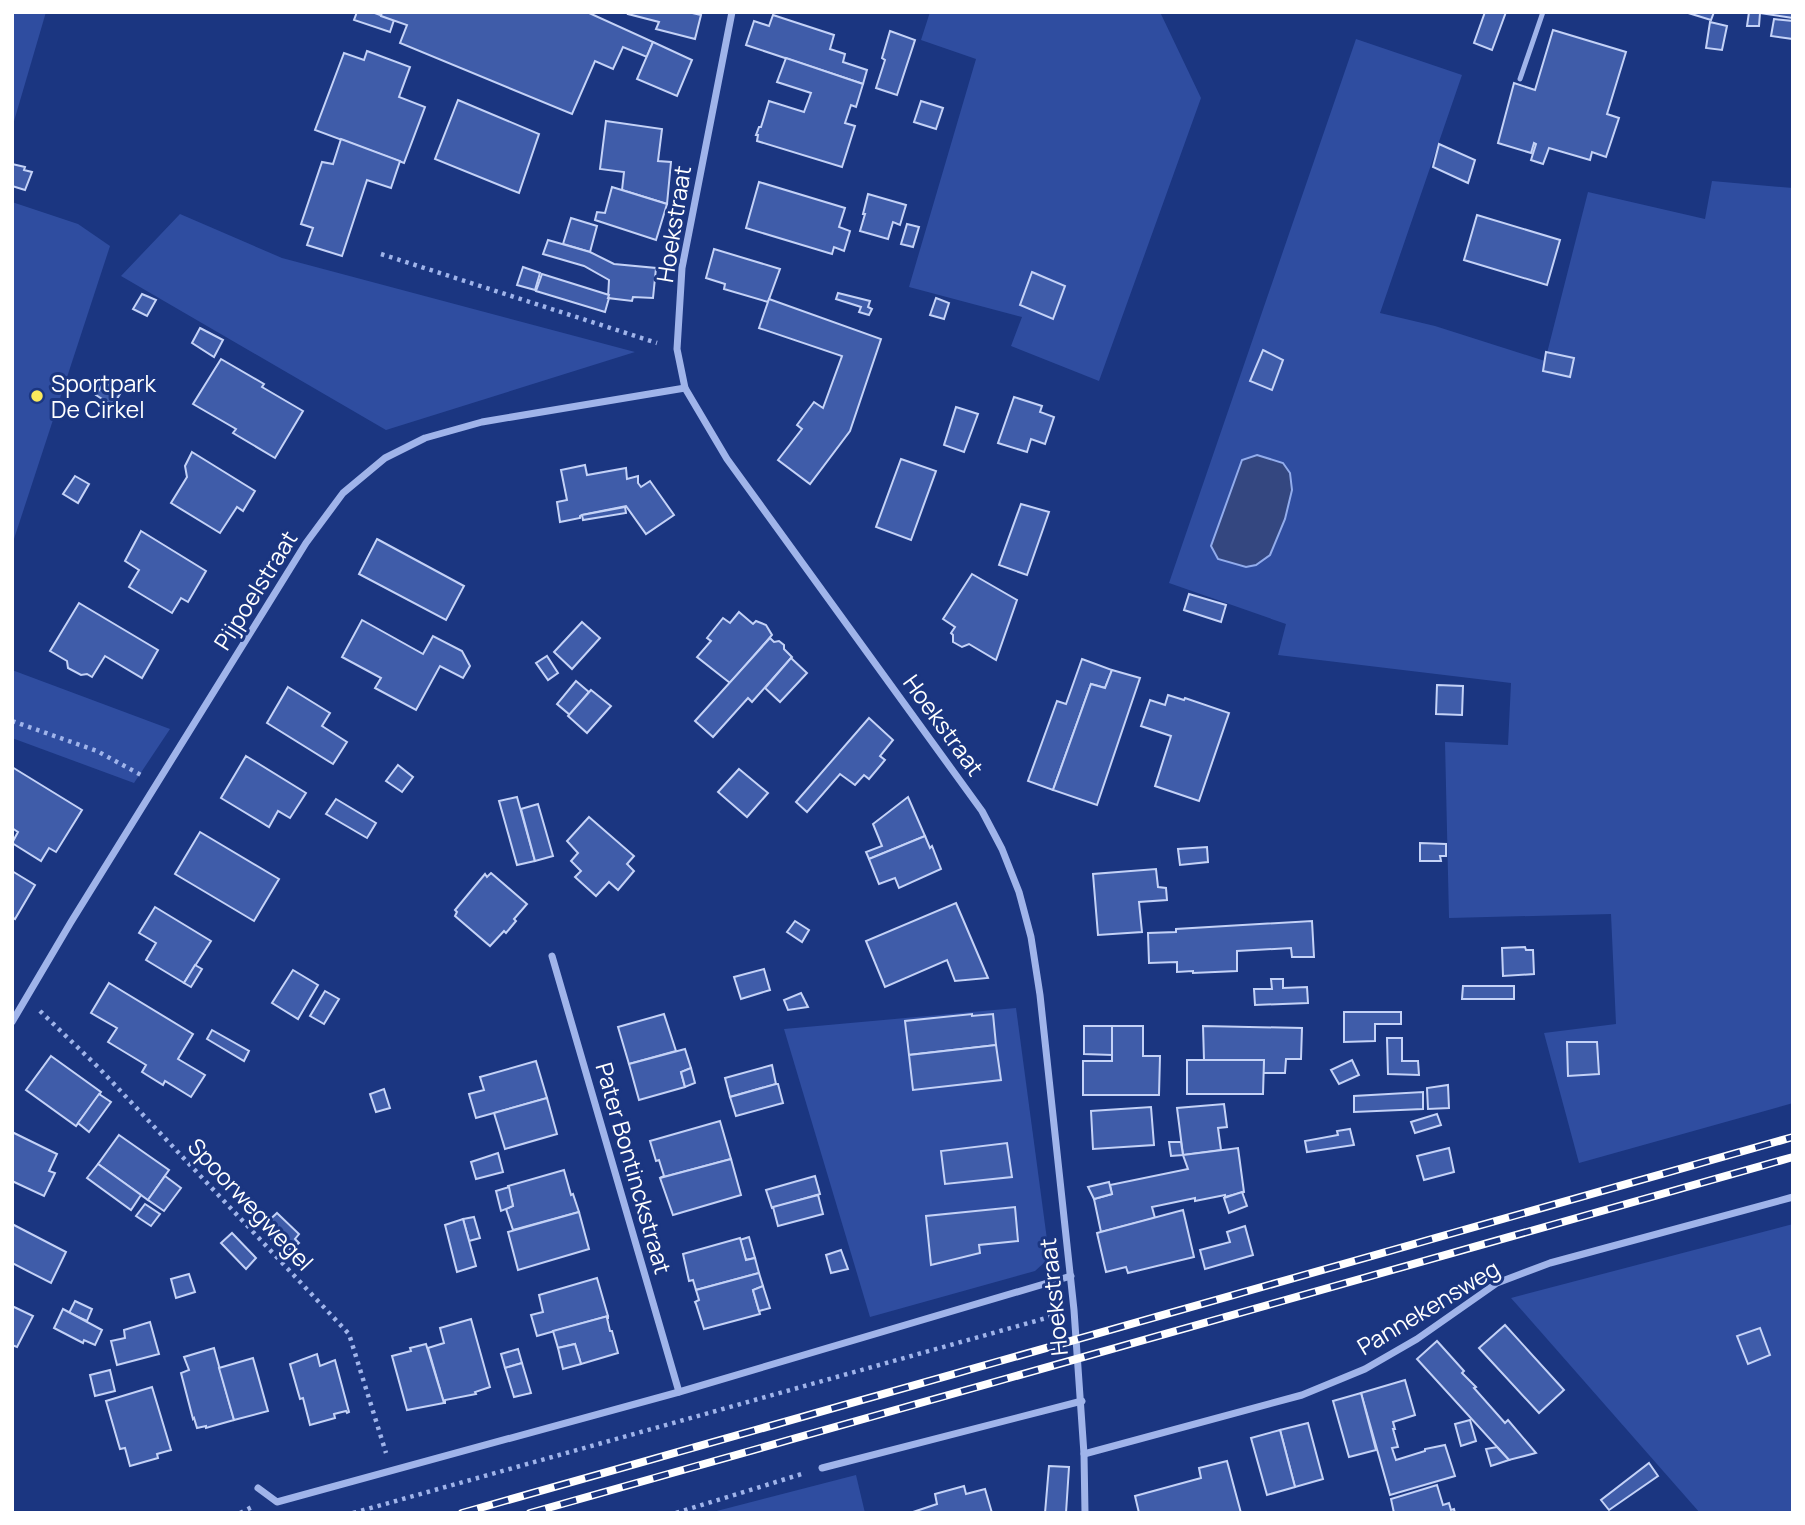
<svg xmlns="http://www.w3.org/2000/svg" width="1805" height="1525" viewBox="0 0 1805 1525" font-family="Manrope,sans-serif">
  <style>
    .green { fill: #2f4da0 }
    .water { fill: #344780; stroke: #92acec; stroke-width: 2 }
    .building { fill: #3f5ca9; stroke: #c4d2f7; stroke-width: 2 }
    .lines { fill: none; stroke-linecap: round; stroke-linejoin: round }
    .path { stroke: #a0b4ea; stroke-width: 4.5; stroke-dasharray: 3.5 5; stroke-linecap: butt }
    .service { stroke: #a0b4ea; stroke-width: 5 }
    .minor { stroke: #a0b4ea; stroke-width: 7 }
    .rail-casing { stroke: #fff; stroke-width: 8 }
    .rail { stroke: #1b3681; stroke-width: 5; stroke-dasharray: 16; stroke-linecap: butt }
    .poi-dot { fill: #fbea5c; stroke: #1b3681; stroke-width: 2.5 }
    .labels { text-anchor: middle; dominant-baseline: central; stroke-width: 6; stroke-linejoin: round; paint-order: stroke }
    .street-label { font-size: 23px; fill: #fff; stroke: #1b3681 }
    .poi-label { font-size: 23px; fill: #fff; stroke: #1b3681; text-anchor: start }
  </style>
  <rect width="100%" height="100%" fill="#1b3681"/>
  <g class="green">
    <path d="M12 12H46L12 128Z"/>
    <path d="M930 12H1160L1201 98 1099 381 1011 346 1022 317 909 287 976 59 921 40Z"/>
    <path d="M1356 39 1462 75 1380 313 1435 326 1545 361 1588 192 1705 219 1712 181 1793 188V1103L1579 1163 1544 1033 1616 1024 1611 914 1449 918 1445 742 1508 745 1511 683 1278 655 1286 624 1169 583Z"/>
    <path d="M12 202 78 224 110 246 12 545Z"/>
    <path d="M180 214 282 258 635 352 386 430 121 276Z"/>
    <path d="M12 670 170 729 134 783 12 738Z"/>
    <path d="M1016 1008 1048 1247 1046 1261 1035 1271 870 1317 784 1029Z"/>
    <path d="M1793 1224V1513H1700L1511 1298Z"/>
    <path d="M856 1475 865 1513H709Z"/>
  </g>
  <path class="water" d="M1257 455 1283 463 1290 473 1292 490 1285 519 1270 555 1256 565 1246 567 1218 559 1211 546 1242 460Z"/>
  <g class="building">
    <path d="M357 12H372L394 20 390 32 354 20Z"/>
    <path d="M382 12H587L653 42 647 57 623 47 613 69 595 61 572 114 400 43 407 25 381 16Z"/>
    <path d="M629 12H688L701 15 695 39 656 29 659 22 628 14Z"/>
    <path d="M1485 12H1506L1492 50 1474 43Z"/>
    <path d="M1685 12H1714L1711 20Z"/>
    <path d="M1749 12 1760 13 1759 26H1747Z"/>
    <path d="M1755 12H1793V18L1760 13Z"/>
    <path d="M773 15 834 35 830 49 845 54 843 62 867 70 863 84 746 45 754 21 769 26Z"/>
    <path d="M1774 19 1793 21V39L1771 36Z"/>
    <path d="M1710 22 1727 26 1722 50 1706 48Z"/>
    <path d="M1553 30 1626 52 1607 114 1619 118 1606 157 1592 152 1590 160 1549 148 1543 164 1531 160 1536 144 1534 143 1531 153 1498 143 1514 83 1535 90Z"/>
    <path d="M890 31 915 40 897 95 876 88 885 60 882 58Z"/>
    <path d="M653 42 692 60 677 96 637 79Z"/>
    <path d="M367 51 410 67 399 97 425 107 404 163 315 130 344 53 364 60Z"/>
    <path d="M786 58 863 84 856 107 851 105 845 123 855 126 842 167 757 141 758 135H756L759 127H761L769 101 804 112 811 93 777 82Z"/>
    <path d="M458 100 539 134 519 193 435 159Z"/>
    <path d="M921 101 943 108 936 129 914 122Z"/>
    <path d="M606 121 662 129 658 161 671 162 667 204 622 190 624 172 600 169Z"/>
    <path d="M341 139 400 161 391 188 367 180 342 256 307 245 313 228 301 224 322 162 333 164Z"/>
    <path d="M1439 144 1475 160 1468 183 1433 167Z"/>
    <path d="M12 164 25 167 24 170 32 172 25 190 12 186Z"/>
    <path d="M759 182 845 208 839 227 850 231 844 251 834 247 832 254 746 228Z"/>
    <path d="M612 187 667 204 656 240 595 220 597 212 605 213Z"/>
    <path d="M868 194 906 205 900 225 893 222 888 239 860 231 865 214H863Z"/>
    <path d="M1477 215 1560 240 1547 285 1464 260Z"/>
    <path d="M571 218 597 226 590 252 563 244Z"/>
    <path d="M907 224 919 227 913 247 901 244Z"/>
    <path d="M548 240 590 252 614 264 656 268 653 298 633 297 632 301 608 298 609 280 584 266 543 254Z"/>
    <path d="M714 249 780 269 768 302 724 289 725 284 706 278Z"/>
    <path d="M523 267 540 273 535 290 517 285Z"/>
    <path d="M1032 272 1065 286 1053 319 1020 305Z"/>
    <path d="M542 274 609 295 608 298H609L605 312 536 291Z"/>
    <path d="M838 293 870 301 868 307 872 309 869 315 859 312 861 307 836 299Z"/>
    <path d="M142 294 156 300 147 316 133 309Z"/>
    <path d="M936 298 949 303 944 319 930 315Z"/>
    <path d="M769 299 881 339 850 431 810 484 778 460 802 429 797 425 814 402 823 408 842 356 759 328Z"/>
    <path d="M200 328 223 340 214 357 192 343Z"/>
    <path d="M1263 350 1283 360 1272 390 1250 381Z"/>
    <path d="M1546 352 1574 358 1570 377 1543 371Z"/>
    <path d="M221 359 264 384 262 387 303 411 275 458 233 433 236 429 193 404Z"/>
    <path d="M104 382 121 392 113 406 96 395Z"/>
    <path d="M1014 397 1042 406 1040 412 1054 417 1045 444 1031 439 1027 452 998 443Z"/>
    <path d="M956 407 978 414 964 452 944 445Z"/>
    <path d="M192 452 255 491 243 511 237 507 220 533 171 503 187 477 185 466Z"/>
    <path d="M901 459 936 471 911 540 876 527Z"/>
    <path d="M585 465 587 475 626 468 627 479 638 476V483L641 487 650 481 674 515 646 534 626 506 582 515 580 516V518L560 522 557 502 567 500 561 470Z"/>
    <path d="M75 476 89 484 78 503 63 494Z"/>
    <path d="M1021 504 1049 512 1027 575 999 565Z"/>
    <path d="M625 507 626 513 583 520 582 515Z"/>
    <path d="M141 531 206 571 188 602 181 598 172 613 129 587 139 570 125 561Z"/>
    <path d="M377 539 464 586 446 620 359 574Z"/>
    <path d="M972 574 1017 600 996 660 969 644 962 647 953 642V635L951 633 955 627 943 619Z"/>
    <path d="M1189 594 1226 605 1221 622 1184 610Z"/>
    <path d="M79 603 158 650 142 678 105 656 92 677 87 674 81 675 68 668 67 661 50 651Z"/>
    <path d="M739 612 753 624 756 621 766 625 772 635 730 683 697 657 711 641 707 638 723 618 730 623Z"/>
    <path d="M362 620 423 654 433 636 462 651 470 666 463 678 440 666 416 710 375 688 381 678 342 657Z"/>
    <path d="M582 622 600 638 572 669 554 652Z"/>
    <path d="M770 638 774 642 779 641 784 645V649L792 657 752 702 748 698 713 737 695 721Z"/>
    <path d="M547 656 558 673 548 680 536 663Z"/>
    <path d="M791 658 807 673 780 702 765 688Z"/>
    <path d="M1082 659 1112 670 1105 688 1091 684 1053 790 1028 781 1057 701 1066 704Z"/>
    <path d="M1112 670 1140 678 1097 805 1053 790 1091 684 1105 688Z"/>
    <path d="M576 681 589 692 570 715 557 704Z"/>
    <path d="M1437 685 1463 686 1462 715 1436 714Z"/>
    <path d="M288 687 330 713 322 726 347 742 333 764 267 723Z"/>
    <path d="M591 690 611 706 587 733 568 716Z"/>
    <path d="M1168 695 1184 700 1185 698 1229 713 1199 801 1155 786 1171 736 1141 726 1150 700 1165 705Z"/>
    <path d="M869 718 893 740 880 756 885 760 869 779 864 775 855 785 840 774 807 812 796 802Z"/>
    <path d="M246 756 306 793 290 818 278 811 269 827 221 798Z"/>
    <path d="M398 765 413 777 402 792 386 781Z"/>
    <path d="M12 767 82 810 56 852 49 848 41 861 12 843 18 832 12 828Z"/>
    <path d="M739 769 768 793 747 817 718 792Z"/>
    <path d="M517 797 535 861 517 865 499 801Z"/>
    <path d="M908 797 925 836 869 859 866 852 882 846 873 824Z"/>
    <path d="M336 799 376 823 367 838 326 814Z"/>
    <path d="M538 804 553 856 535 861 521 809Z"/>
    <path d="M589 817 634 856 627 864 634 871 618 890 609 882 596 896 575 877 581 871 571 861 578 853 567 841Z"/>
    <path d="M200 832 279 879 254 921 175 874Z"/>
    <path d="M925 836 930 848 932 846 941 869 899 888 895 878 879 884 869 859Z"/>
    <path d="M1420 843 1446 844V856H1440L1441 861H1420Z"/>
    <path d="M1207 847 1208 862 1180 865 1178 849Z"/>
    <path d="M1156 869 1158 887 1166 888 1167 900 1139 902 1142 932 1098 935 1093 874Z"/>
    <path d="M12 871 35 885 15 919 12 917Z"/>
    <path d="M491 873 527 904 514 919 516 921 506 933 504 931 490 946 455 916 457 912 455 910 485 874 487 877Z"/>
    <path d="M956 903 988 978 955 981 947 960 885 987 866 941Z"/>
    <path d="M155 907 211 941 184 983 146 960 156 943 139 933Z"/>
    <path d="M795 921 809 930 802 942 787 932Z"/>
    <path d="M1312 921 1314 957H1292L1291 948 1237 951V971L1193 973V971L1177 972V962L1149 963 1148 933 1176 932V929Z"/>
    <path d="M1525 947 1526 950H1533L1534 974 1503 976 1502 948Z"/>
    <path d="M195 965 202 969 191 987 184 983Z"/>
    <path d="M764 969 770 990 741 999 734 977Z"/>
    <path d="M293 970 318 985 298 1019 272 1003Z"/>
    <path d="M1271 979H1283V988L1307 987 1308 1003 1255 1005 1254 989H1272Z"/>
    <path d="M109 983 193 1034 178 1059 205 1075 191 1097 165 1081 163 1085 142 1072 146 1065 108 1042 117 1028 91 1013Z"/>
    <path d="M1463 986H1514V999H1462Z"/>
    <path d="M325 991 339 999 324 1024 310 1016Z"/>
    <path d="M801 993 808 1007 788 1010 784 1000Z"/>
    <path d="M1344 1012H1401V1024H1375V1041L1344 1042Z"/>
    <path d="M664 1014 676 1051 629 1064 618 1027Z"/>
    <path d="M972 1014V1016L993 1014 996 1045 909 1055 905 1021Z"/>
    <path d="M1084 1026H1112V1055L1084 1054Z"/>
    <path d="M1112 1026H1143V1056H1160L1159 1095H1083V1061H1112Z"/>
    <path d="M1203 1026 1302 1028 1301 1059H1286L1285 1073H1263L1264 1060H1204Z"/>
    <path d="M212 1030 249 1051 244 1061 207 1039Z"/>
    <path d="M1387 1038H1402V1061H1418L1419 1075 1388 1074Z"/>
    <path d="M1567 1042H1597L1599 1074 1568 1076Z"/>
    <path d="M996 1045 1001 1080 913 1090 909 1055Z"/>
    <path d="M685 1049 691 1068 681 1072 685 1087 639 1100 629 1064Z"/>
    <path d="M51 1056 101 1092 76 1126 26 1090Z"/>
    <path d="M1187 1060H1264L1263 1094H1187Z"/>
    <path d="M1352 1060 1359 1075 1339 1084 1331 1070Z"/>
    <path d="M536 1061 547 1098 476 1118 469 1094 484 1090 480 1077Z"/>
    <path d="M772 1065 776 1084 730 1097 725 1078Z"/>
    <path d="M691 1068 695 1083 685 1087 681 1072Z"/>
    <path d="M776 1084H778L783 1103 736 1116 730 1097Z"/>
    <path d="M1448 1085 1449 1108 1428 1109 1427 1088Z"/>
    <path d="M384 1089 390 1108 376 1112 370 1094Z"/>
    <path d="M1423 1092V1109L1354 1112V1096Z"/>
    <path d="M99 1094 111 1102 89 1132 78 1123Z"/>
    <path d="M547 1098 557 1134 505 1149 494 1113Z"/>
    <path d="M1224 1104 1227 1127 1218 1128 1221 1150 1183 1155 1177 1108Z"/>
    <path d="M1151 1107 1154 1145 1093 1149 1091 1111Z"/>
    <path d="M1437 1114 1441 1125 1415 1133 1411 1122Z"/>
    <path d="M720 1121 731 1159 660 1178 664 1176 659 1160 656 1161 650 1141Z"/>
    <path d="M1350 1129 1354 1145 1307 1152 1305 1141 1338 1135 1337 1131Z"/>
    <path d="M12 1132 57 1154 49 1171 55 1173 44 1196 12 1181Z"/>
    <path d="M119 1135 169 1170 148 1200 98 1164Z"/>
    <path d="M1169 1142H1181L1183 1155 1171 1156Z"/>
    <path d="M1007 1143 1012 1177 945 1184 941 1151Z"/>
    <path d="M1238 1148 1244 1192 1225 1197V1195L1195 1201V1198L1152 1207 1155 1218 1101 1232 1094 1199 1112 1194 1110 1185 1188 1169 1183 1155Z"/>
    <path d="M1449 1148 1454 1172 1424 1180 1417 1156Z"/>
    <path d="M498 1153 503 1172 476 1179 471 1162Z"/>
    <path d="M731 1159 741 1195 673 1215 660 1178Z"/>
    <path d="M98 1164 141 1195 131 1210 87 1178Z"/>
    <path d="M564 1170 571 1195 573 1194 579 1212 513 1230 506 1209 513 1206 508 1186Z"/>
    <path d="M165 1176 181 1188 164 1211 148 1200Z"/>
    <path d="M815 1176 820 1194 772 1208 766 1190Z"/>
    <path d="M1109 1182 1112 1194 1094 1199 1088 1187Z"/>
    <path d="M509 1187 513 1206 501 1211 496 1191Z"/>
    <path d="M1242 1192 1247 1206 1229 1213 1224 1198Z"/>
    <path d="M818 1195 823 1214 778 1226 773 1207Z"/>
    <path d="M145 1204 160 1214 151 1226 136 1216Z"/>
    <path d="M1015 1207 1018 1241 979 1245 980 1253 931 1265 926 1216Z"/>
    <path d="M1183 1210 1194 1257 1128 1273 1126 1267 1106 1272 1097 1233Z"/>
    <path d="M579 1212 589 1249 518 1270 508 1232Z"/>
    <path d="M277 1213 299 1234 295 1239 299 1243 291 1250 287 1247 283 1251 261 1228Z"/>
    <path d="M474 1217 480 1238 469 1241 463 1219Z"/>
    <path d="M463 1219 476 1266 457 1272 445 1225Z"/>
    <path d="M12 1224 66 1252 51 1283 12 1263Z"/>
    <path d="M1245 1226 1253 1255 1205 1269 1200 1250 1230 1242 1227 1232Z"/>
    <path d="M232 1233 256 1258 246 1269 221 1243Z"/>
    <path d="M749 1237 755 1258 746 1260 740 1240Z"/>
    <path d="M740 1238 746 1260 755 1258 759 1273 696 1290 693 1280 689 1281 683 1254Z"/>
    <path d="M841 1250 848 1269 831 1273 826 1255Z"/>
    <path d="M759 1273 763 1286 753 1290 760 1314 704 1329 696 1304 695 1302 699 1300 696 1290Z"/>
    <path d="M189 1274 195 1292 176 1298 171 1279Z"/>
    <path d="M597 1278 608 1316 537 1336 531 1315 543 1312 539 1295Z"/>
    <path d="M763 1286 770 1308 759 1311 753 1290Z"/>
    <path d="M75 1301 92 1309 87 1321 69 1313Z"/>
    <path d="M12 1306 33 1316 17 1347 12 1345Z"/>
    <path d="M63 1309 102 1330 95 1345 84 1340 83 1343 54 1328Z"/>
    <path d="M608 1316V1318H607L610 1331H612L618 1353 581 1364 575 1344 558 1348 553 1331Z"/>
    <path d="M471 1319 490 1387 475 1392 476 1394 445 1400V1403H444L428 1348 444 1343 440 1328Z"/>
    <path d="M150 1322 159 1354 117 1365 111 1341 125 1338 124 1330Z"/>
    <path d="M1505 1325 1564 1390 1539 1413 1479 1348Z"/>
    <path d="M1760 1328 1770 1355 1748 1364 1737 1336Z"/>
    <path d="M1437 1341 1464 1371 1462 1373 1476 1387 1474 1388 1505 1423 1508 1420 1536 1453 1509 1460 1417 1359Z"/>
    <path d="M426 1344 444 1403 407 1410 392 1356 411 1351 410 1348Z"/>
    <path d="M575 1344 581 1364 563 1369 558 1348Z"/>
    <path d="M214 1348 234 1420 206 1428V1426L197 1428 194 1418 193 1419 181 1373 189 1370 184 1357Z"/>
    <path d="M518 1349 522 1363 505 1368 501 1354Z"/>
    <path d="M317 1354 320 1366 335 1360 349 1412 347 1413 346 1411 334 1414 335 1418 310 1425 303 1398 300 1399 290 1364Z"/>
    <path d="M253 1358 268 1411 234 1420 219 1368Z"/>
    <path d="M522 1363 531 1393 514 1397 505 1368Z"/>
    <path d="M110 1370 115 1391 95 1396 90 1375Z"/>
    <path d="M1405 1380 1415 1415 1393 1422 1395 1429H1393L1398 1447 1392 1448 1396 1460 1425 1451V1449L1445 1445 1455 1476 1390 1495 1361 1393Z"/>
    <path d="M152 1387 171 1450 157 1454 158 1458 130 1466 125 1448 120 1449 106 1401Z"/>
    <path d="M1361 1393 1376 1450 1349 1457 1333 1401Z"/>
    <path d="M1470 1420 1476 1441 1461 1446 1455 1424Z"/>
    <path d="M1308 1423 1323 1479 1295 1487 1280 1430Z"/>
    <path d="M1280 1430 1295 1487 1267 1495 1251 1438Z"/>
    <path d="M1497 1447 1509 1460 1491 1466 1486 1449Z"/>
    <path d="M1227 1461 1241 1513H1139L1135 1496 1201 1478 1199 1468Z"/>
    <path d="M1649 1463 1658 1476 1609 1510 1601 1500Z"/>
    <path d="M1049 1466 1069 1467 1066 1513H1045Z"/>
    <path d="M1437 1485 1443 1505 1449 1503 1451 1510 1454 1509 1455 1513H1394L1391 1499Z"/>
    <path d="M964 1486 966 1494 985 1489 992 1513H910L937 1504 935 1494Z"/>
  </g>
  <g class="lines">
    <g class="path">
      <path d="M381 254 657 343"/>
      <path d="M12 721 97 751 141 775"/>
      <path d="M40 1011 98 1067 349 1334 386 1453"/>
      <path d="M240 1513 252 1507"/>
      <path d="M353 1513 1057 1315"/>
      <path d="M676 1513 805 1473"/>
    </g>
    <path class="service" d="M1520 79 1543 12"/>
    <g class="minor">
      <path d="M732 12 682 268 677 349 685 388 727 459 982 811 1002 849 1019 892 1031 937 1040 995 1074 1310 1084 1454 1085 1513"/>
      <path d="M552 956 679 1392"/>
      <path d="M12 1022 71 922 306 543 343 493 385 458 425 438 482 422 685 388"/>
      <path d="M1084 1454 1302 1395 1365 1369 1417 1339 1497 1283 1550 1263 1793 1197"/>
      <path d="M822 1468 1082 1401"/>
      <path d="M258 1488 277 1502 679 1392 1071 1276"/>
    </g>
    <g class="rail-casing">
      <g id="rail">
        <path d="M462 1513 1793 1137"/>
        <path d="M530 1513 1793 1157"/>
      </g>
    </g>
    <use href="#rail" class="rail"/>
  </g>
  <circle class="poi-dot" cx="37" cy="396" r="7"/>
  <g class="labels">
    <g class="street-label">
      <text transform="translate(673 224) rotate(-81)">Hoekstraat</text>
      <text transform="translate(255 590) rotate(-58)">Pijpoelstraat</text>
      <text transform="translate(944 725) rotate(54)">Hoekstraat</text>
      <text transform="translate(634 1168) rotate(74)">Pater Bontinckstraat</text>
      <text transform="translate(251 1204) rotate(47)">Spoorwegwegel</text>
      <text transform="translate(1053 1297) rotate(-96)">Hoekstraat</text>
      <text transform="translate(1428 1307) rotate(-31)">Pannekensweg</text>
    </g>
    <g class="poi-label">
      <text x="51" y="383">Sportpark<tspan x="51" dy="26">De Cirkel</tspan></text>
    </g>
  </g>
  <rect width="1805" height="1525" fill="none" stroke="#ffffff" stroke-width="28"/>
</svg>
